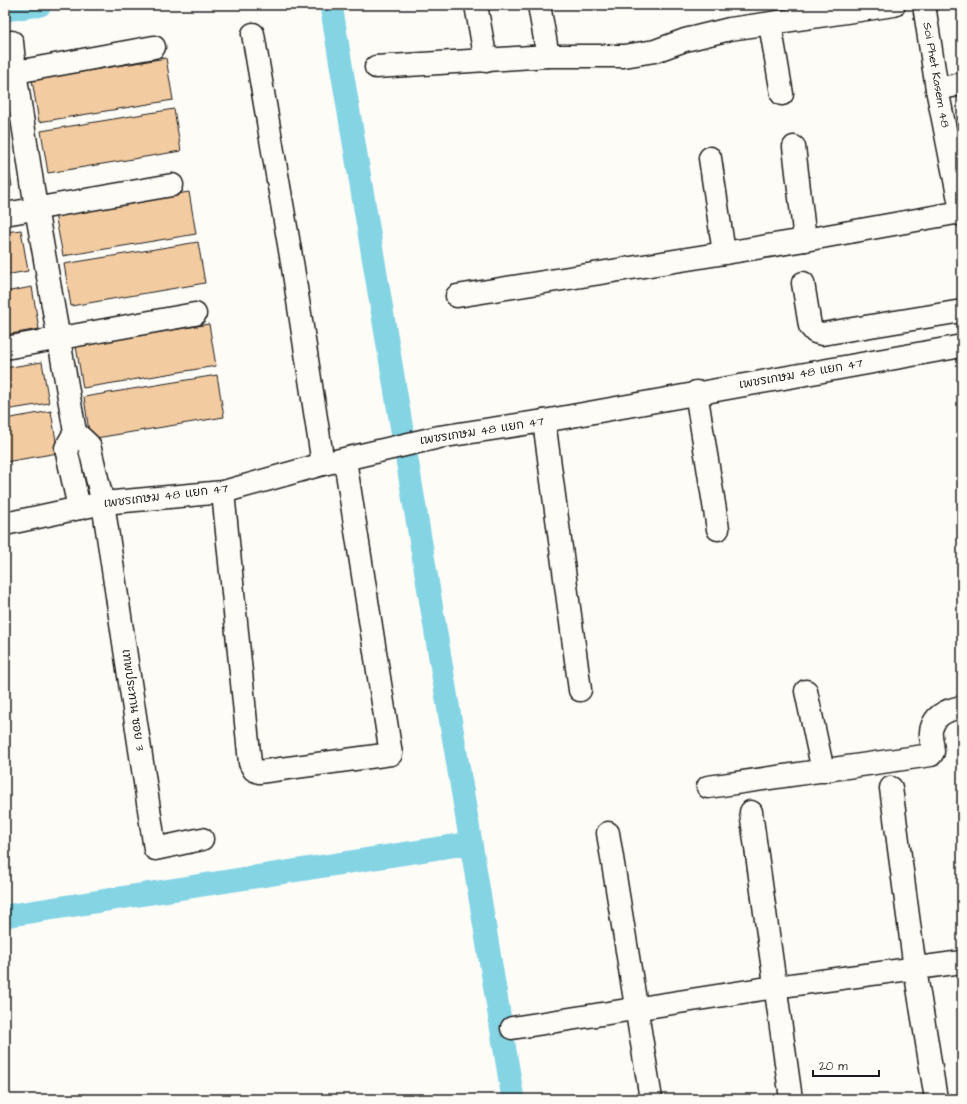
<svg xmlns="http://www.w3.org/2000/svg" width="967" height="1104" viewBox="0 0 967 1104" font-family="'Architects Daughter','Playpen Sans Thai',sans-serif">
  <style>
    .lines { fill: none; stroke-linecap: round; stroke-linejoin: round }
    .canal { stroke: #85d4e4; stroke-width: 23 }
    .building { fill: #f2cba1; stroke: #1c1c1c }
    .minor-casing { stroke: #1c1c1c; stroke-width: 25 }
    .minor { stroke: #fdfcf7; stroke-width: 22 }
    .labels { text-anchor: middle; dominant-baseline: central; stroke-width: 4; stroke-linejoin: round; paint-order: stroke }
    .street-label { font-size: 12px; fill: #1c1c1c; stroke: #fdfcf7 }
  </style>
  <rect width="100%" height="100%" fill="#fdfcf7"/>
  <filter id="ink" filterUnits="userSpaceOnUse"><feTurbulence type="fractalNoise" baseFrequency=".025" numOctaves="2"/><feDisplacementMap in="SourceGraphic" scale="8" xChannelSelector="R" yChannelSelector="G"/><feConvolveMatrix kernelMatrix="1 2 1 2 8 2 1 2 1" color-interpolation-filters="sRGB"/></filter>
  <g filter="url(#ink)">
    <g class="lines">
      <g class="canal">
        <path d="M5 10 40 5"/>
        <path d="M471 843 513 1099"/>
        <path d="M5 916 471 843 331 5"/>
      </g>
    </g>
    <g class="building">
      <path d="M166 58 173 100 39 122 32 80Z"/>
      <path d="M174 109 181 151 48 173 41 131Z"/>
      <path d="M5 144 12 186 5 187Z"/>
      <path d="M189 192 196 234 63 256 55 214Z"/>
      <path d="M21 230 28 271 5 275V232Z"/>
      <path d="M198 242 205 283 71 306 64 264Z"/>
      <path d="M32 287 39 329 5 335V292Z"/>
      <path d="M209 324 216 366 83 388 76 346Z"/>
      <path d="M42 362 49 403 5 410V368Z"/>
      <path d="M217 375 224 417 90 439 84 397Z"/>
      <path d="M51 411 58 453 5 462V419Z"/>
    </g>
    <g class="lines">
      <g class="minor-casing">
        <g id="minor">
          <path d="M476 5 486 61"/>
          <path d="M539 5 548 56"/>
          <path d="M924 5 937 89 962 215"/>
          <path d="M770 24 782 94"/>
          <path d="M253 34 293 268 323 464"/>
          <path d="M12 42 15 72 36 208 75 432 66 448 79 508"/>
          <path d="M376 67 548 56H624L655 51 685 40 730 29 894 5"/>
          <path d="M5 74 154 47"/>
          <path d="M937 89 962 84"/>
          <path d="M794 147 805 240"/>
          <path d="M710 158 724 253"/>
          <path d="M5 214 172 185"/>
          <path d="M803 283 810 326 815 332 822 334 962 311"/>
          <path d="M457 296 805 240 961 212"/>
          <path d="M5 348 195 314"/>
          <path d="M696 392 718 529"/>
          <path d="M544 421 580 690"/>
          <path d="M75 432 89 445 103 503 155 849 202 839"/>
          <path d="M223 492 250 763 254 770 259 772 391 754 345 460"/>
          <path d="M5 524 103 503 223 492 323 464 439 437 544 421 962 346"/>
          <path d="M806 691 823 771"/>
          <path d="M708 787 931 755 933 752C933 745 929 733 932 727 936 714 950 709 962 707"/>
          <path d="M891 788 915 969 936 1099"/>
          <path d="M751 812 791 1099"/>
          <path d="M608 833 651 1099"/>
          <path d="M512 1028 775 987 962 962"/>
        </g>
      </g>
      <use href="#minor" class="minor"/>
    </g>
  </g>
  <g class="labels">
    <g class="street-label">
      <text transform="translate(936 75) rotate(80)">Soi Phet Kasem 48</text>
      <text transform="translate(801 374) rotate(-10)">เพชรเกษม 48 แยก 47</text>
      <text transform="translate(482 431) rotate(-9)">เพชรเกษม 48 แยก 47</text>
      <text transform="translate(166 496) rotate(-7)">เพชรเกษม 48 แยก 47</text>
      <text transform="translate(133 700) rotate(82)">เทพประทาน ซอย 3</text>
    </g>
  </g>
  <rect width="967" height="1104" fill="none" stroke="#fdfcf7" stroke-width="20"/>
  <rect x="10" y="10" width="947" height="1084" fill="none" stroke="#1c1c1c" stroke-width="1.5" filter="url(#ink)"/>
  <path d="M813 1070v6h66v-6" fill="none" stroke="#1c1c1c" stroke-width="2"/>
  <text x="819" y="1070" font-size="12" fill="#1c1c1c" stroke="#fdfcf7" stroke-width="3" paint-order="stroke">20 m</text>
</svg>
